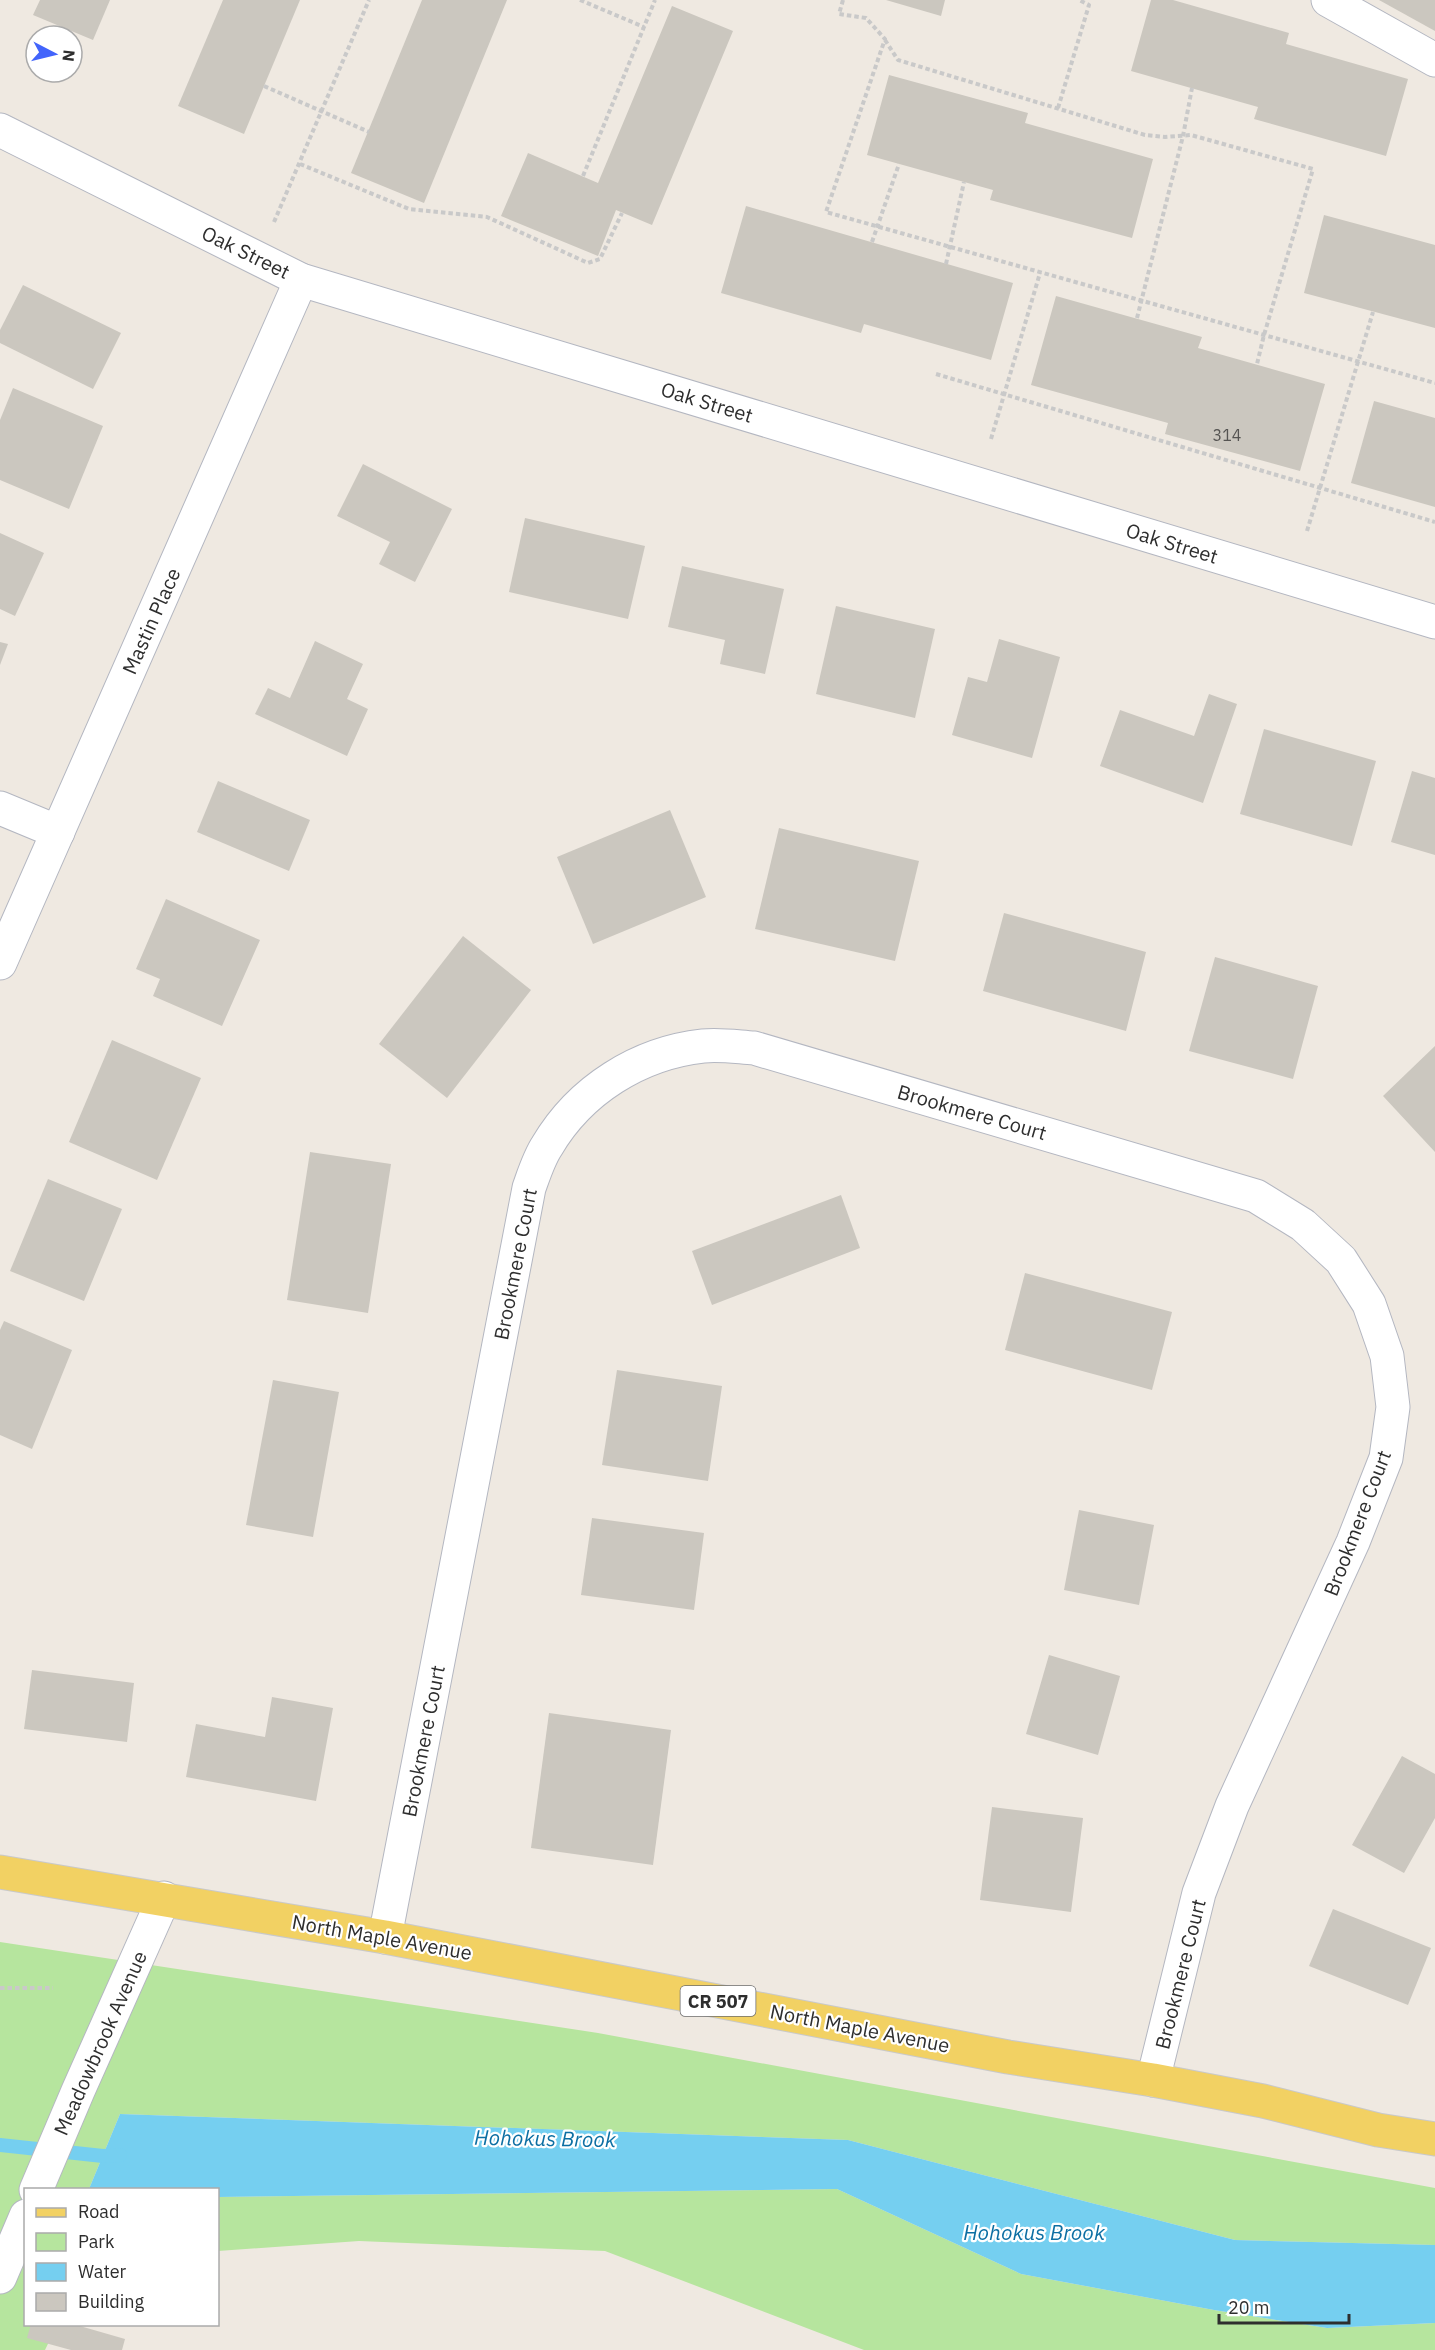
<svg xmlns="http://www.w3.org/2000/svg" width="1435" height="2350" viewBox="0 0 1435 2350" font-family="'IBM Plex Sans',sans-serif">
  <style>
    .green { fill: #b6e59e }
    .water { fill: #75cff0 }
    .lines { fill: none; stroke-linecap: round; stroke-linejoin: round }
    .stream { stroke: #75cff0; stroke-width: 14 }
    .building { fill: #cbc7bf }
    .minor-casing { stroke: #b4b7c1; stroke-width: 35 }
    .major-casing { stroke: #c9c9c9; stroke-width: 35 }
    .path { stroke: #c9c9c9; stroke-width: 4; stroke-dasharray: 4.5 3; stroke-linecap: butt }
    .minor { stroke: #fff; stroke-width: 33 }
    .major { stroke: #f2d163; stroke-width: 33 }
    .labels { text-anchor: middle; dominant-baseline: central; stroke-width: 4.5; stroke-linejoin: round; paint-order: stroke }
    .number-label { font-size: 16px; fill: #555452 }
    .shield { fill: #fff; stroke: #6d6d6d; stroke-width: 1.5 }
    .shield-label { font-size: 18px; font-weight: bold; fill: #2e2e2e }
    .street-label { font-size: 20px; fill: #2e2e2e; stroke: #fff }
    .water-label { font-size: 21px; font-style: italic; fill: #0d6fa3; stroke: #fff }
  </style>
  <rect width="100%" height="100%" fill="#efe9e1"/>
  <g class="green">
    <path d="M0 1942 598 2033 1435 2188V2245L1235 2240 848 2140 120 2114 89 2189 26 2190V2324L57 2325 45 2350H0Z"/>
    <path d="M837 2189 1021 2274 1214 2310 1327 2328 1435 2323V2350H864L605 2251 359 2241 218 2251V2197Z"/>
  </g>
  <path class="water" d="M120 2114 848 2140 1235 2240 1435 2245V2323L1327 2328 1214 2310 1021 2274 837 2189 218 2197V2190L89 2189Z"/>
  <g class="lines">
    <path class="stream" d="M0 2145 103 2156 120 2155"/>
  </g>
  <g class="building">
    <path d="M40 0H110L93 40 33 15Z"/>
    <path d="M223 0H300L244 134 178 106Z"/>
    <path d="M422 0H507L424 203 351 173Z"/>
    <path d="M886 0H945L941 16Z"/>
    <path d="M1151 0H1173L1289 33 1286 44 1408 79 1386 156 1254 119 1258 107 1131 71Z"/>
    <path d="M1379 0H1435V31Z"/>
    <path d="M672 6 733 31 652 225 616 210 598 256 501 216 528 153 598 183Z"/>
    <path d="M889 75 1028 113 1025 123 1153 159 1132 238 990 200 993 190 867 155Z"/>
    <path d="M746 206 1013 283 991 360 864 324 861 333 721 293Z"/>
    <path d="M1324 215 1435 245V328L1304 293Z"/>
    <path d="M23 285 121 333 93 389 0 343V330Z"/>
    <path d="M1056 296 1202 337 1198 348 1325 384 1300 471 1165 434 1168 423 1031 385Z"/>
    <path d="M13 388 103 426 69 509 0 480V420Z"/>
    <path d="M1374 401 1435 418V507L1351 483Z"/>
    <path d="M363 464 452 509 415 582 379 564 390 542 337 516Z"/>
    <path d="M525 518 645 546 628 619 509 592Z"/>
    <path d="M0 533 44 553 15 616 0 609Z"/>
    <path d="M682 566 784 589 765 674 720 664 725 640 668 627Z"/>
    <path d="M836 606 935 629 915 718 816 694Z"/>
    <path d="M999 639 1060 657 1032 758 952 735 968 677 987 682Z"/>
    <path d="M315 641 363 664 347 699 368 709 347 756 255 714 268 688 290 698Z"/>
    <path d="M0 642 8 644 0 665Z"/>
    <path d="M1209 694 1237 704 1203 803 1100 766 1120 710 1194 736Z"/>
    <path d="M1264 729 1376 761 1352 846 1240 814Z"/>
    <path d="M1412 771 1435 778V855L1391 842Z"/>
    <path d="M218 781 310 820 289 871 197 832Z"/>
    <path d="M670 810 706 897 593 944 557 857Z"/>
    <path d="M779 828 919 861 895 961 755 929Z"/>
    <path d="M166 899 260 940 222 1026 153 996 160 979 136 969Z"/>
    <path d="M1004 913 1146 952 1126 1031 983 991Z"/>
    <path d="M463 936 531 990 447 1098 379 1044Z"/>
    <path d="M1215 957 1318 986 1293 1079 1189 1051Z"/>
    <path d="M112 1040 201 1078 157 1180 69 1142Z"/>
    <path d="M1435 1046V1152L1383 1096Z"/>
    <path d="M310 1152 391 1164 368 1313 287 1300Z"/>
    <path d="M48 1179 122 1209 84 1301 10 1271Z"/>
    <path d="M841 1195 860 1248 712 1305 692 1251Z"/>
    <path d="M1025 1273 1172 1312 1152 1390 1005 1350Z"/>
    <path d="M4 1321 72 1350 32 1449 0 1435V1330Z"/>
    <path d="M617 1370 722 1386 708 1481 602 1465Z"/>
    <path d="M273 1380 339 1392 313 1537 246 1525Z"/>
    <path d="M1079 1510 1154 1525 1139 1605 1064 1590Z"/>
    <path d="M592 1518 704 1533 694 1610 581 1595Z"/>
    <path d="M1049 1655 1120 1676 1098 1755 1026 1734Z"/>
    <path d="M32 1670 134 1683 127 1742 24 1729Z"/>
    <path d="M272 1697 333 1708 316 1801 186 1777 196 1724 265 1737Z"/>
    <path d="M549 1713 671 1730 653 1865 531 1848Z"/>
    <path d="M1402 1756 1435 1774V1818L1404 1873 1352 1845Z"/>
    <path d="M992 1807 1083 1818 1071 1912 980 1900Z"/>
    <path d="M1333 1909 1431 1948 1408 2005 1309 1966Z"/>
    <path d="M31 2324H73L125 2339 122 2350H71L27 2338Z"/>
  </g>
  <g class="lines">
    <g class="minor-casing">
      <g id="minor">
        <path d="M1328 0 1435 60"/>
        <path d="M0 130 301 280 1435 622"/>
        <path d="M0 808 58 832"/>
        <path d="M0 963 301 280"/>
        <path d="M385 1937 529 1188C534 1174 539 1158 547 1146 580 1090 639 1053 703 1046 719 1044 738 1047 754 1048L1256 1196 1303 1225 1341 1260 1369 1304 1387 1356 1393 1407 1386 1458 1353 1542 1232 1806 1199 1893 1153 2080"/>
        <path d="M36 2190 78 2091 164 1898"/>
        <path d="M0 2277 26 2216"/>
      </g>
    </g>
    <g class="major-casing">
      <path id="major" d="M0 1872 385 1937 1008 2057 1153 2080 1263 2101 1378 2130 1435 2139"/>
    </g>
    <g class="path">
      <path d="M580 0 644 27"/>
      <path d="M843 0 839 14 866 18 885 39 826 212 1435 383"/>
      <path d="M885 40 898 60 1145 135 1165 137 1191 135 1313 169 1264 335 1257 364"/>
      <path d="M264 86 369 132"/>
      <path d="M1058 108 1089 5 1079 0"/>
      <path d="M300 164 409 209 487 217 588 263 600 259 622 213"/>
      <path d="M583 176 655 0"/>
      <path d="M274 222 369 0"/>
      <path d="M872 242 899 164"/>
      <path d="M946 264 964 182"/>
      <path d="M1137 318 1183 136 1192 88"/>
      <path d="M936 374 1435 522"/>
      <path d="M991 439 1040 273"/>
      <path d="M1307 531 1373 312"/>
      <path d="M0 1988H53"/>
    </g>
    <use href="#minor" class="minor"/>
    <use href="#major" class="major"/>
  </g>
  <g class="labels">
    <g class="number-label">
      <text x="1227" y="435">314</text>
    </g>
    <rect class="shield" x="680.5" y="1986" width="75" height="30" rx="4.5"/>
    <g class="shield-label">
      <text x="718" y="2001">CR 507</text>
    </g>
    <g class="street-label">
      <text transform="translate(246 252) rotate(26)">Oak Street</text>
      <text transform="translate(707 402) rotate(17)">Oak Street</text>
      <text transform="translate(1172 543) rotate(17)">Oak Street</text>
      <text transform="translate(151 621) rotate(-66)">Mastin Place</text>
      <text transform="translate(972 1112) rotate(16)">Brookmere Court</text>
      <text transform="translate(515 1264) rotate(-79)">Brookmere Court</text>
      <text transform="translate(1357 1523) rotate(-69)">Brookmere Court</text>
      <text transform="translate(423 1741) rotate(-79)">Brookmere Court</text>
      <text transform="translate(382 1937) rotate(10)">North Maple Avenue</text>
      <text transform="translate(1180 1974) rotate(-76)">Brookmere Court</text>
      <text transform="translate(860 2028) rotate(11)">North Maple Avenue</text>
      <text transform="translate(100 2043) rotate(-66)">Meadowbrook Avenue</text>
    </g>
    <g class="water-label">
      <text transform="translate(545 2138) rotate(1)">Hohokus Brook</text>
      <text x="1034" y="2232">Hohokus Brook</text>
    </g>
  </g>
  <rect x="24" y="2188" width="195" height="138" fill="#ffffff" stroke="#ababab" stroke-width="1.5"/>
  <rect x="36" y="2208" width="30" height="9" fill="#f2d163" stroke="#ababab" stroke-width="1.5"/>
  <text x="78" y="2218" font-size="18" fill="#2e2e2e">Road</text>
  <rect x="36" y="2233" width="30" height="18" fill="#b6e59e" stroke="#ababab" stroke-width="1.5"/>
  <text x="78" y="2248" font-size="18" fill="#2e2e2e">Park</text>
  <rect x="36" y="2263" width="30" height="18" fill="#75cff0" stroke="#ababab" stroke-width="1.5"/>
  <text x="78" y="2278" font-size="18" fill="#2e2e2e">Water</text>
  <rect x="36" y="2293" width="30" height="18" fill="#cbc7bf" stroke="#ababab" stroke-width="1.5"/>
  <text x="78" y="2308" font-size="18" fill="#2e2e2e">Building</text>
  <g transform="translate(54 54) rotate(97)"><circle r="28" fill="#ffffff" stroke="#ababab" stroke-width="1.5"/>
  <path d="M0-4.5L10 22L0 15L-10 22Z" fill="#4264fb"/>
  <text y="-9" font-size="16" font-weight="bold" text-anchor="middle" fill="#2e2e2e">N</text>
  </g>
  <path d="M1219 2314v9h130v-9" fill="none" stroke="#2e2e2e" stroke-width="3"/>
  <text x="1228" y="2314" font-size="18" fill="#2e2e2e" stroke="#ffffff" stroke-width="4.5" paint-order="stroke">20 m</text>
</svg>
